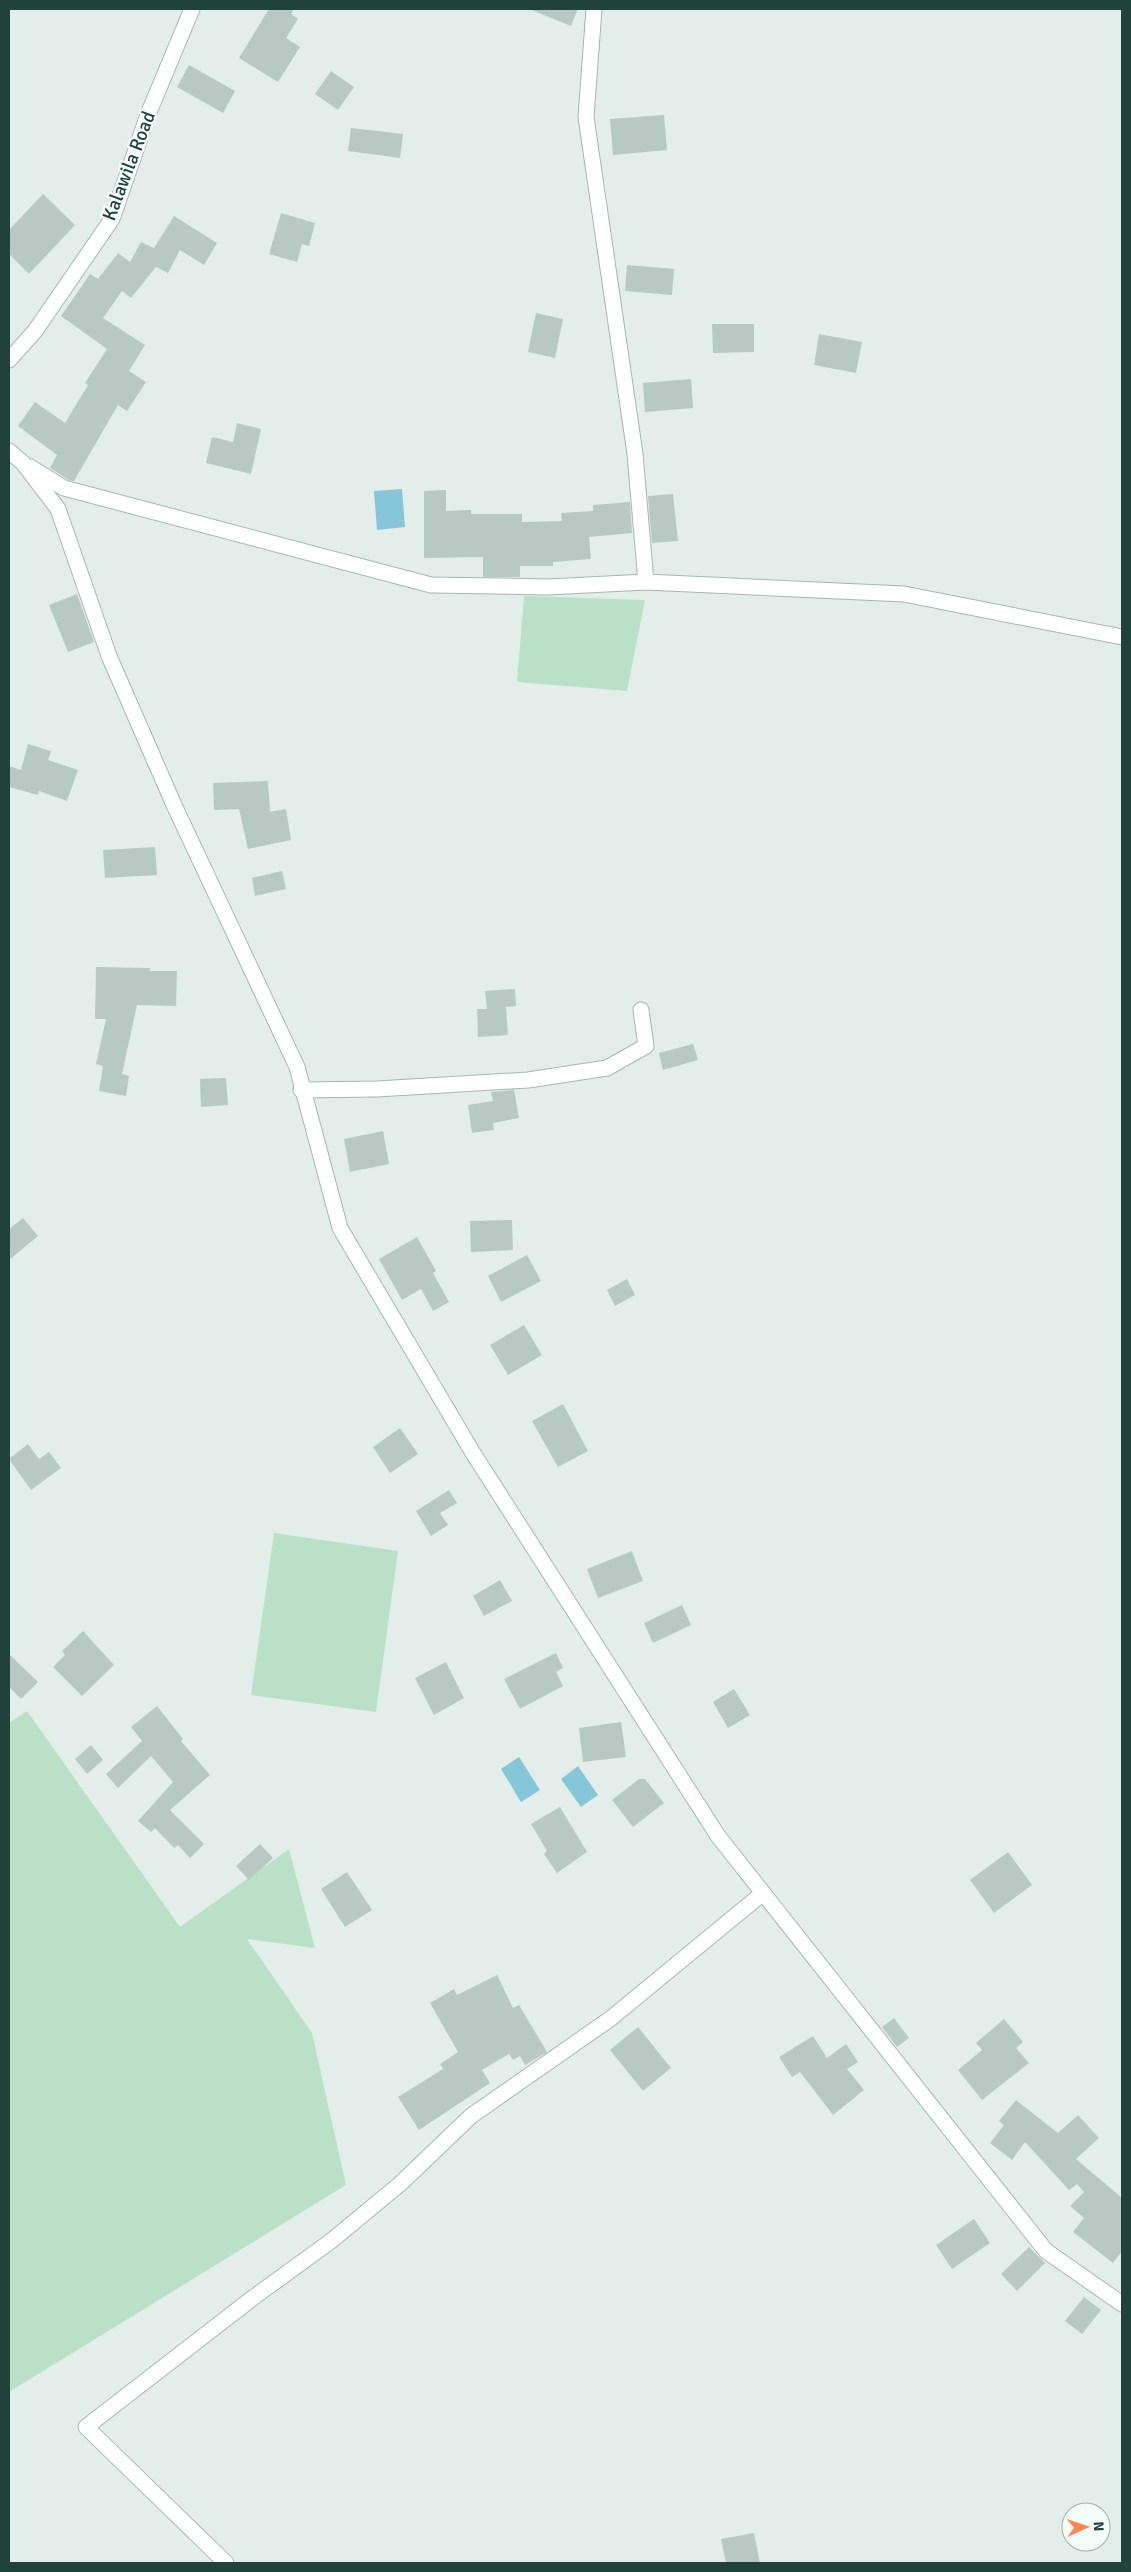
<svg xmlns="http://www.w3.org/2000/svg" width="1131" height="2572" viewBox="0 0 1131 2572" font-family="Signika,sans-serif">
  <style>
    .green { fill: #bae1c7 }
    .water { fill: #86c6d8 }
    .building { fill: #b8c9c3 }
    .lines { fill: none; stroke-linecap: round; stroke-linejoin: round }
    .minor-casing { stroke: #a5b7b2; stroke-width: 17 }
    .minor { stroke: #fff; stroke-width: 15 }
    .labels { text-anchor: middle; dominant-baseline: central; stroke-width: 5; stroke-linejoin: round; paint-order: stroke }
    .street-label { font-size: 19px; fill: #21413b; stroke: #f4faf7 }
  </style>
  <rect width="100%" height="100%" fill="#e3eeea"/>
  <g class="green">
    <path d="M524 596 645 600 627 691 517 682Z"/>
    <path d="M274 1533 398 1551 376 1712 251 1695Z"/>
    <path d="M27 1711 180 1927 289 1849 315 1948 247 1939 312 2033 346 2185 9 2392V1723Z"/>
  </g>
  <g class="water">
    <path d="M402 489 405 527 377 530 374 491Z"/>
    <path d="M519 1757 540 1790 521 1802 501 1769Z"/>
    <path d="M578 1766 598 1795 581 1807 561 1779Z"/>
  </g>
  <g class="building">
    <path d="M269 9H294L291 14 298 19 286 38 300 47 278 82 239 58Z"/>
    <path d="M529 9H578L571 26Z"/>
    <path d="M189 65 235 91 223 113 177 87Z"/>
    <path d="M331 71 354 87 338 110 315 94Z"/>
    <path d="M664 115 667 150 613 155 610 119Z"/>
    <path d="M351 128 403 134 400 158 348 151Z"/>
    <path d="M43 194 75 225 29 274 9 254V230Z"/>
    <path d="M281 213 315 223 309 246 302 244 297 262 269 254Z"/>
    <path d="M174 216 217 243 204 265 180 250 168 273 156 267 131 298 122 291 103 318 145 345 129 371 146 382 127 411 118 405 74 481 69 480 50 468 57 455 18 426 35 402 65 423 88 385 85 383 107 349 61 316 90 274 98 279 118 253 130 262 141 242 154 248Z"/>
    <path d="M627 265 674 269 672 295 625 291Z"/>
    <path d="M536 313 563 319 555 358 528 352Z"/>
    <path d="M712 324H754V352L713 353Z"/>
    <path d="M819 334 862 342 856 373 814 365Z"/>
    <path d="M691 379 693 408 645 412 643 383Z"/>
    <path d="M237 423 261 429 251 474 206 463 212 437 233 442Z"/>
    <path d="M446 490V511L471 510V514H522V522L562 521 561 513 593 511V505L630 502 632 533 589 537 591 559 553 562V566H520V577H483V557L424 558V491Z"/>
    <path d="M673 494 678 541 652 543 648 496Z"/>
    <path d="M77 594 94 642 68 652 49 605Z"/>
    <path d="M28 744 51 751 48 760 78 770 67 801 39 791 38 795 9 787V766L21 770Z"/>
    <path d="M268 781 270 812 286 809 291 840 248 849 239 809 214 810 213 783Z"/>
    <path d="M155 847 157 875 105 878 103 850Z"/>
    <path d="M282 871 286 889 255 896 252 878Z"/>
    <path d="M96 967 150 968V971H177L176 1006 137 1005 122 1074 129 1076 126 1096 99 1091 103 1066 96 1064 106 1019H95Z"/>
    <path d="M515 989 516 1006 506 1007 508 1035 478 1037 477 1009H487L485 991Z"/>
    <path d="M693 1044 698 1060 663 1070 659 1053Z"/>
    <path d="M226 1078 228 1105 201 1107 200 1079Z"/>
    <path d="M514 1090 519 1118 493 1123 494 1130 472 1133 468 1105 493 1101 491 1092Z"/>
    <path d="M383 1131 389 1164 350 1172 344 1139Z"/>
    <path d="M23 1218 38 1236 9 1260V1229Z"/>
    <path d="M512 1220 513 1250 471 1252 470 1221Z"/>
    <path d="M417 1237 436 1271 433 1273 449 1302 433 1311 421 1289 402 1300 379 1259Z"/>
    <path d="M527 1255 541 1281 501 1302 488 1276Z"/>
    <path d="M627 1279 635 1295 615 1306 607 1290Z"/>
    <path d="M524 1325 542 1355 508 1375 490 1345Z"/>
    <path d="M563 1404 588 1451 558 1467 532 1421Z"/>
    <path d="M400 1428 418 1454 390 1473 373 1447Z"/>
    <path d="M28 1444 39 1459 49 1452 61 1468 31 1490 9 1459Z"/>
    <path d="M449 1490 457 1503 440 1513 448 1525 431 1536 416 1511Z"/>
    <path d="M632 1551 643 1581 598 1598 587 1569Z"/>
    <path d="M500 1580 512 1601 484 1616 473 1596Z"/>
    <path d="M682 1605 691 1625 653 1643 644 1623Z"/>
    <path d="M83 1631 114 1665 82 1696 53 1667 65 1655 62 1651Z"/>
    <path d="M556 1653 563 1668 556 1672 563 1686 520 1709 504 1679Z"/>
    <path d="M9 1654 38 1682 21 1699 9 1687Z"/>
    <path d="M446 1662 464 1698 434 1715 415 1678Z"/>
    <path d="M734 1689 750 1715 728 1728 713 1702Z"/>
    <path d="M157 1706 183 1739 181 1741 210 1775 170 1810 204 1844 190 1858 178 1845 174 1848 155 1828 151 1832 138 1821 173 1782 151 1756 118 1788 106 1774 142 1741 131 1727Z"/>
    <path d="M621 1722 626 1757 583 1762 579 1728Z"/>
    <path d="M91 1745 103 1760 87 1774 75 1759Z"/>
    <path d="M639 1779H645L664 1803 633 1827 612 1800Z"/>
    <path d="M560 1807 587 1852 557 1873 544 1854 547 1851 531 1824Z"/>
    <path d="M260 1844 273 1858 249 1880 236 1866Z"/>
    <path d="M1008 1852 1032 1885 994 1913 970 1880Z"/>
    <path d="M347 1872 372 1910 345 1927 321 1889Z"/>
    <path d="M497 1975 513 2008 519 2005 547 2052 525 2065 520 2056 513 2060 509 2054 482 2070 490 2083 419 2130 398 2097 443 2069 440 2064 458 2052 430 2003 454 1989 457 1995Z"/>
    <path d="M894 2018 909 2038 897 2047 882 2027Z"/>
    <path d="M1004 2019 1023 2042 1016 2048 1029 2063 982 2100 958 2070 982 2050 976 2043Z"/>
    <path d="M638 2027 671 2068 643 2091 610 2050Z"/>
    <path d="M813 2036 827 2058 846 2044 858 2062 847 2069 864 2090 833 2115 800 2072 792 2077 779 2057Z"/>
    <path d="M1016 2100 1058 2133 1078 2115 1099 2138 1076 2159 1122 2198V2251L1113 2263 1073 2232 1084 2218 1070 2206 1084 2192 1077 2184 1069 2190 1025 2142 1012 2160 990 2143 1004 2125 999 2121Z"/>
    <path d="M974 2219 990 2243 952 2269 936 2245Z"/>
    <path d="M1029 2247 1045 2263 1017 2291 1001 2274Z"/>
    <path d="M1084 2297 1101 2310 1082 2334 1065 2321Z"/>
    <path d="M754 2533 760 2563H726L721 2539Z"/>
  </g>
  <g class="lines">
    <g class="minor-casing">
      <g id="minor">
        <path d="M594 9 586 117 635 454 646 582"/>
        <path d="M9 360 35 331 112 219 149 112 192 9"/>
        <path d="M9 451 23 463 58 509 109 656 174 805 297 1067 340 1228 473 1453 718 1836 1046 2251 1122 2304"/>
        <path d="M30 467 64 488 431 585 548 587 646 582 904 594 1122 637"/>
        <path d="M301 1090 377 1089 528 1080 607 1068 646 1046 641 1010"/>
        <path d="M226 2563 86 2427 254 2297 331 2241 400 2184 471 2116 610 2019 763 1893"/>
      </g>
    </g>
    <use href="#minor" class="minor"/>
  </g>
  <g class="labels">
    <g class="street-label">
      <text transform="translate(129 166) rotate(-69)">Kalawila Road</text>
    </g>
  </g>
  <rect width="1131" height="2572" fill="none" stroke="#21413b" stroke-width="20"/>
  <g transform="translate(1086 2527) rotate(87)"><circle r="24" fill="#f4faf7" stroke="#a0b0ac"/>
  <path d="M0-4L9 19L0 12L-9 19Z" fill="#fe8751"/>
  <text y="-8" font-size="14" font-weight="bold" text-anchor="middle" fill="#21413b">N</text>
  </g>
</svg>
